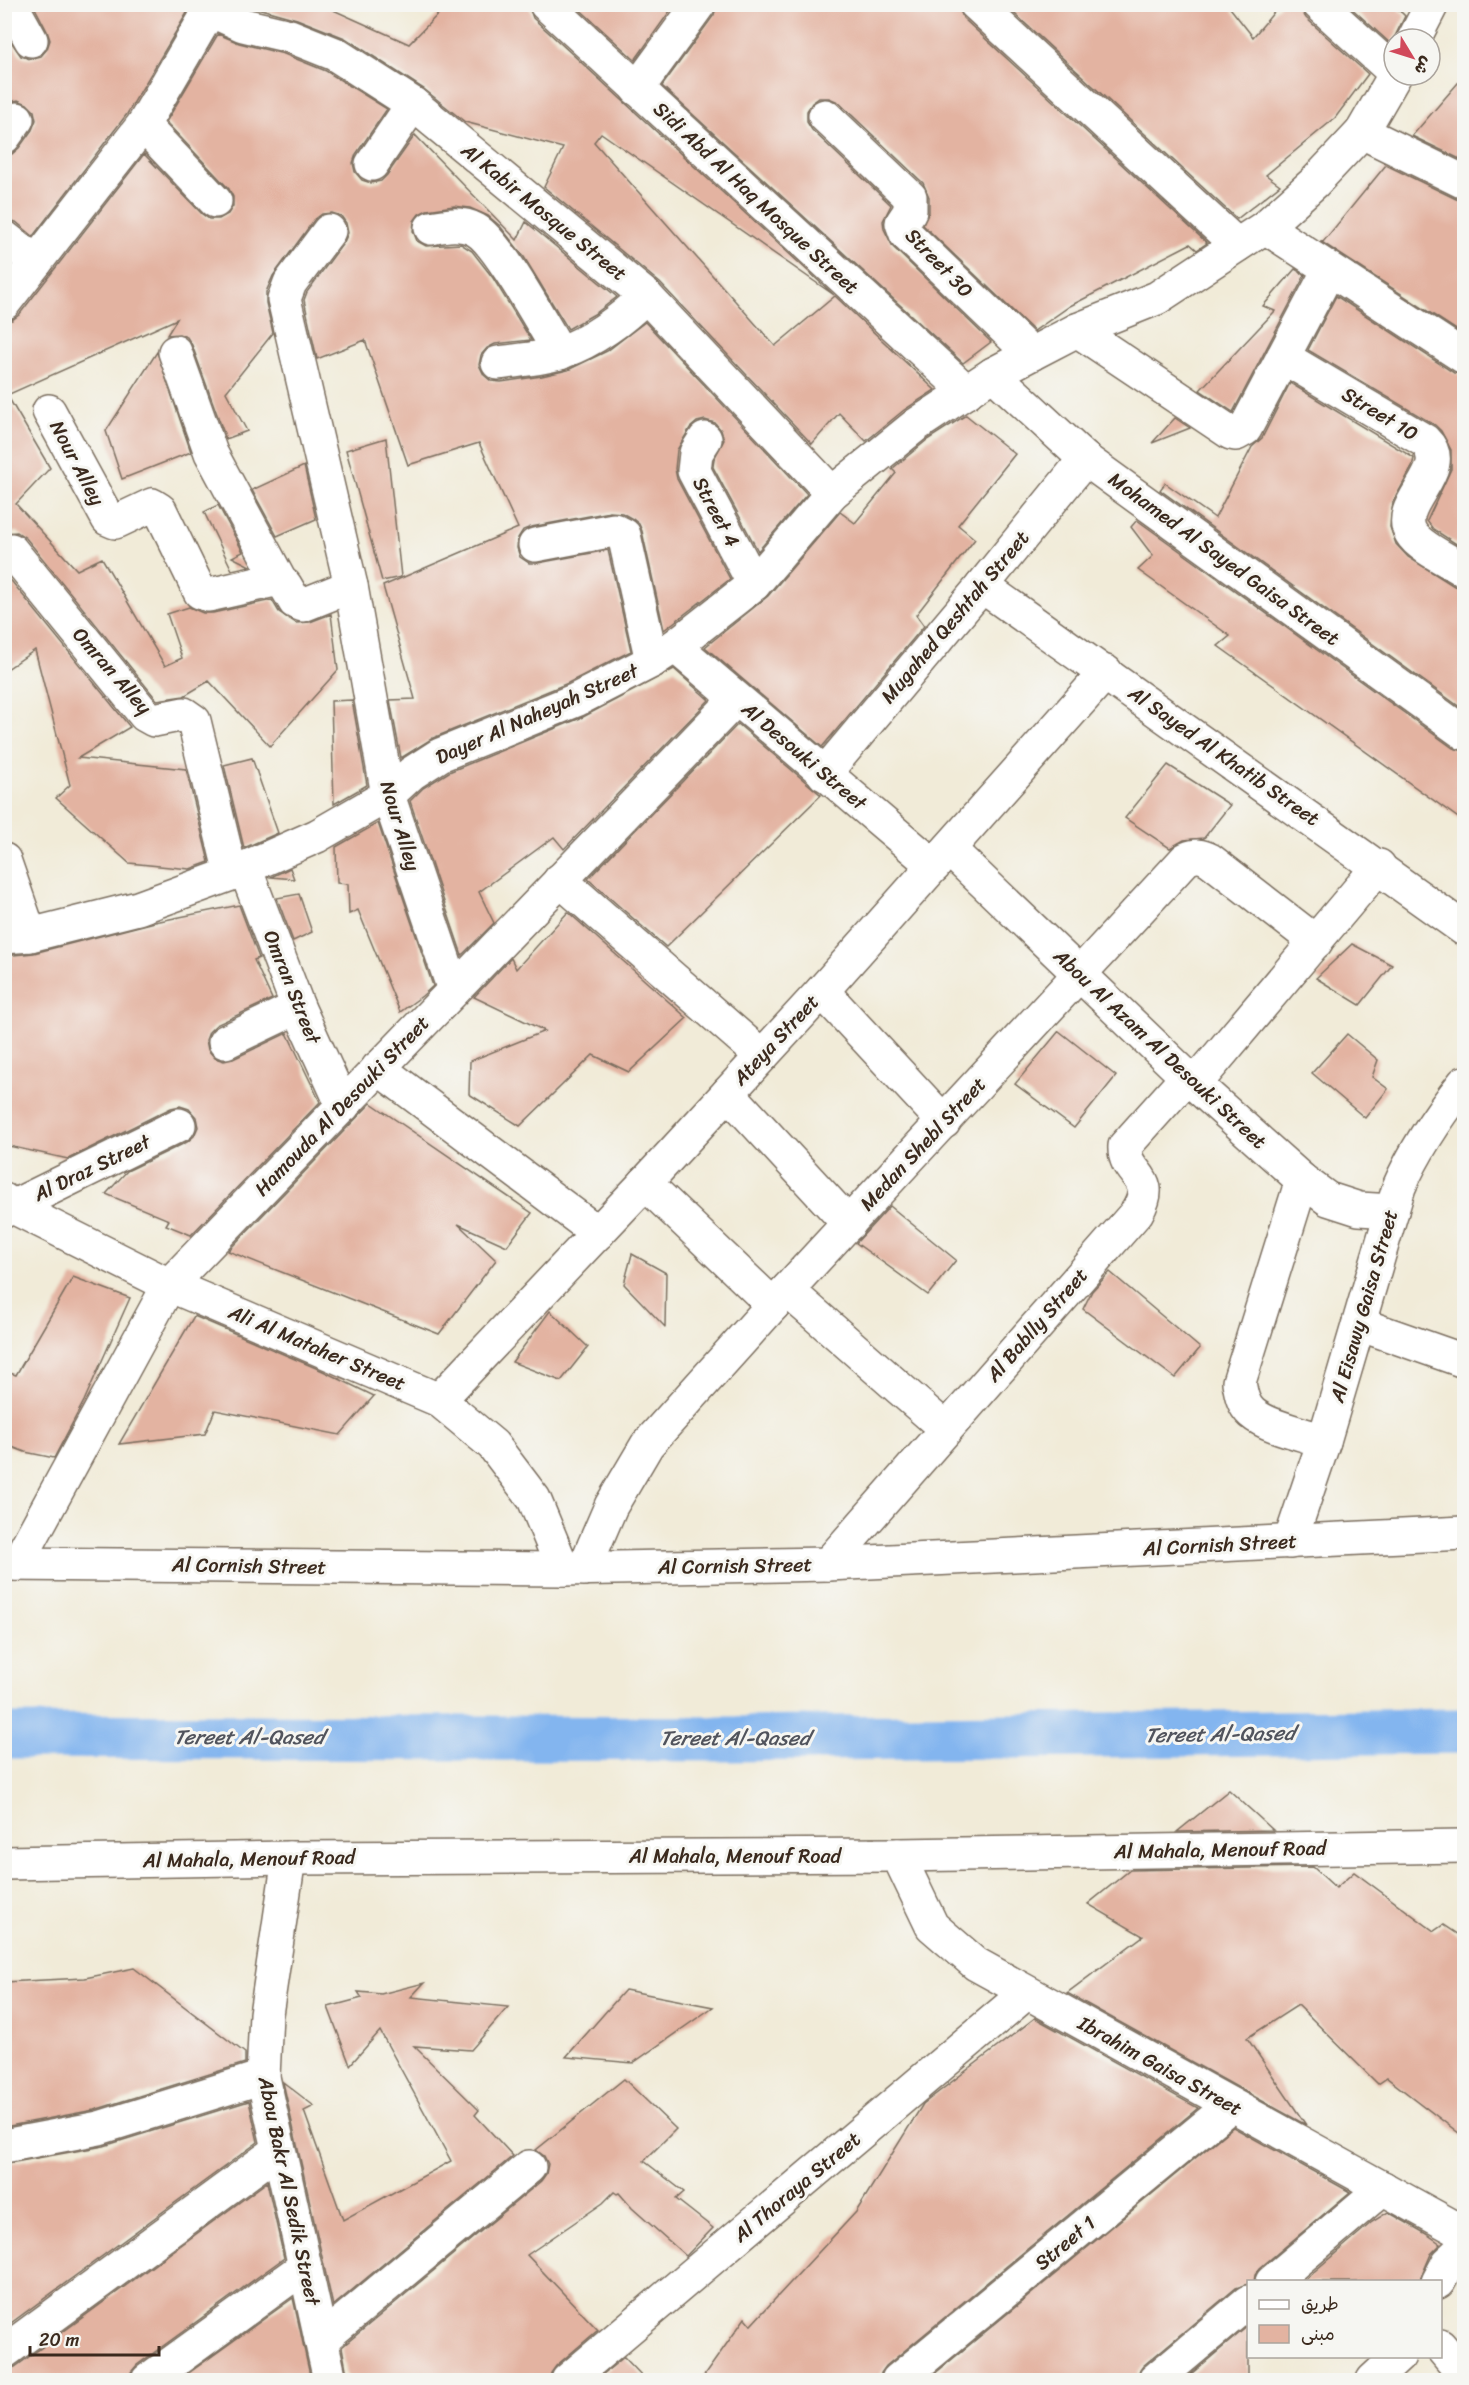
<svg xmlns="http://www.w3.org/2000/svg" width="1469" height="2385" viewBox="0 0 1469 2385" font-family="Sriracha,'Playpen Sans Arabic',sans-serif">
  <style>
    .lines { fill: none; stroke-linecap: round; stroke-linejoin: round }
    .canal { stroke: #83b5ef; stroke-width: 45 }
    .building { fill: #e3b3a1 }
    .minor-casing { stroke: #7b6e5f; stroke-width: 36 }
    .secondary-casing { stroke: #7b6e5f; stroke-width: 36 }
    .minor { stroke: #fff; stroke-width: 33 }
    .secondary { stroke: #fff; stroke-width: 33 }
    .labels { text-anchor: middle; dominant-baseline: central; stroke-width: 6; stroke-linejoin: round; paint-order: stroke }
    .street-label { font-size: 20px; fill: #3b2a1e; stroke: #f6f6f2 }
    .water-label { font-size: 21px; font-style: italic; fill: #51545d; stroke: #f6f6f2 }
  </style>
  <rect width="100%" height="100%" fill="#f6f6f2"/>
  <filter id="ink" filterUnits="userSpaceOnUse"><feTurbulence type="fractalNoise" baseFrequency=".0167" numOctaves="2"/><feDisplacementMap in="SourceGraphic" scale="12" xChannelSelector="R" yChannelSelector="G"/><feConvolveMatrix kernelMatrix="1 2 1 2 8 2 1 2 1" color-interpolation-filters="sRGB"/></filter>
  <filter id="wash" filterUnits="userSpaceOnUse"><feTurbulence type="fractalNoise" baseFrequency=".008" numOctaves="4" result="noise"/><feDisplacementMap in="SourceGraphic" scale="24" xChannelSelector="R" yChannelSelector="G"/><feGaussianBlur stdDeviation="1.35" result="paint"/><feColorMatrix in="noise" values="0 0 0 0 0 0 0 0 0 0 0 0 0 0 0 0 0 1.4 0 .05"/><feComposite in="paint" operator="in"/></filter>
  <g filter="url(#wash)">
    <rect width="100%" height="100%" fill="#f1ebd8"/>
    <g class="lines">
      <path class="canal" d="M4 1736 729 1739 1464 1731"/>
    </g>
    <g id="blocks">
      <g class="building">
        <path d="M33 4H185L187 13 127 114 33 236 16 222 4 219V155L12 154 19 148 32 130 36 120 34 111 27 104 18 100 10 102 4 106V31L21 56 30 59 41 56 47 49 50 40 47 31Z"/>
        <path d="M243 4H320L409 44 448 4H528L533 18 834 295 601 133 594 142 775 346 835 296 935 390 904 410 866 441 839 413 812 444 660 283 544 187 563 148 465 122 424 89 345 38 297 19Z"/>
        <path d="M574 4H675L635 60Z"/>
        <path d="M717 4H958L963 18 1207 243 1197 250 1190 244 1070 306 1034 331 923 225 929 212V197L923 183 838 102 829 98H819L812 103 807 111V122L812 130 891 205 883 221 884 229 893 247 991 342 963 363 662 86 714 15Z"/>
        <path d="M1004 4H1227L1253 37 1281 4H1301V10L1306 18 1368 74 1335 118 1266 175 1280 185 1237 219Z"/>
        <path d="M1347 4H1393L1405 16 1391 44Z"/>
        <path d="M218 34 239 43 284 54 326 71 387 109 356 154 353 163 355 172 362 180 371 183 381 181 387 175 415 135 517 240 526 222 617 297 596 313 568 329 524 257 500 226 488 216 470 208 454 206 427 210 419 214 414 221 413 231 417 241 426 246 461 244 472 251 493 278 531 340 495 344 487 348 481 355 479 365 484 375 491 381 501 382 542 376 568 370 607 351 645 322 807 494 758 551 713 467 714 459 724 440 721 430 715 423 705 420 697 422 690 428 677 450 675 469 677 479 730 579 664 630 642 531 639 524 633 519 622 513 610 512 531 527 523 530 518 538 517 548 520 557 529 563H538L608 550 631 651 568 683 433 738 401 758 390 700 415 699 383 586 518 528 479 443 408 465 365 340 317 359 304 300 307 292 344 242 348 233 346 223 341 216 332 213 322 214 314 220 273 276 266 292V303L273 333 226 392 247 431 226 439 192 345 187 337 179 334 167 335 177 319 7 395 50 468 16 504 77 570 102 558 165 666 182 658 167 614 189 607 203 613H213L272 600 279 612 296 623 310 622 331 614 338 670 270 746 209 681 184 696 157 700 26 538 17 532 4 533V321L12 320 19 315 144 154 202 214 209 219H219L228 214 233 206V197L229 189 166 122Z"/>
        <path d="M1464 76V161L1412 136Z"/>
        <path d="M1386 165 1456 199 1464 201V335L1320 241 1323 242Z"/>
        <path d="M1295 269 1305 275 1233 412 1200 390 1275 311 1263 306Z"/>
        <path d="M1336 296 1454 373 1464 375V549L1433 529 1427 521 1451 469V450L1441 431 1435 425 1308 350Z"/>
        <path d="M157 352 191 452 122 479 106 431Z"/>
        <path d="M1290 383 1414 458 1412 467 1393 502 1390 527 1396 544 1408 557 1454 586 1464 589V710L1160 490 1165 483 1215 518 1252 447 1262 438Z"/>
        <path d="M966 415 1015 454 958 525 975 539 916 615 924 626 822 747 705 647 768 596 840 512 855 523 896 473 892 469 927 440Z"/>
        <path d="M1175 418 1190 428 1152 443Z"/>
        <path d="M386 438 401 577 382 581 346 450Z"/>
        <path d="M304 466 316 519 277 536 252 490Z"/>
        <path d="M218 505 243 552 232 557 250 566 232 570 204 512Z"/>
        <path d="M1137 520 1453 748 1464 751V822L1218 646 1230 636 1138 570 1153 556 1131 527Z"/>
        <path d="M4 572 130 727 78 758 186 769 209 862 190 869 129 863 56 798 70 785 35 650 4 671Z"/>
        <path d="M674 669 709 700 564 849 554 837 479 892 494 923 462 955 410 801 423 788 449 772 583 717Z"/>
        <path d="M352 700 367 785 334 804 331 701Z"/>
        <path d="M738 724 821 795 666 947 588 879Z"/>
        <path d="M252 758 278 833 244 848 224 765Z"/>
        <path d="M1168 765 1230 805 1204 838 1184 840 1170 848 1125 818Z"/>
        <path d="M378 823 433 986 422 996 400 1012 358 910 349 914 348 884 337 883 336 847Z"/>
        <path d="M290 868 294 879 271 877Z"/>
        <path d="M299 894 312 932 293 941 277 898Z"/>
        <path d="M239 905 259 958 254 960 272 999 216 1025 209 1032 206 1040 208 1050 215 1058 224 1061 233 1059 287 1033 320 1102 191 1235 166 1225 169 1220 106 1194 127 1171 187 1142 194 1136 198 1127 196 1117 189 1109 180 1106 171 1108 68 1159 4 1145V956L34 953 155 922Z"/>
        <path d="M568 912 687 1018 629 1072 593 1055 520 1126 469 1094 470 1061 545 1031 474 997 511 958 516 969Z"/>
        <path d="M1352 944 1392 965 1360 1005 1316 978Z"/>
        <path d="M1059 1031 1116 1076 1074 1128 1015 1084Z"/>
        <path d="M1347 1034 1378 1060 1372 1077 1388 1089 1365 1118 1312 1073Z"/>
        <path d="M371 1103 532 1213 507 1246 458 1224 496 1260 439 1334 228 1251Z"/>
        <path d="M890 1206 956 1260 928 1295 856 1243Z"/>
        <path d="M632 1254 666 1273 665 1327 624 1284Z"/>
        <path d="M1110 1272 1200 1348 1175 1378 1083 1309 1092 1291Z"/>
        <path d="M73 1277 130 1298 84 1401 54 1458 25 1452 4 1444V1371L16 1375Z"/>
        <path d="M550 1311 588 1347 561 1381 512 1362Z"/>
        <path d="M194 1316 323 1371 374 1396 340 1435 215 1410 205 1434 119 1444Z"/>
        <path d="M1229 1790 1273 1830 1177 1832Z"/>
        <path d="M1313 1867 1336 1888 1354 1872 1434 1931 1443 1925 1464 1939V2137L1387 2078 1378 2084 1298 2005 1247 2038 1306 2125 1067 1993 1143 1936 1088 1904 1130 1870Z"/>
        <path d="M134 1968 245 2053V2063L94 2110 4 2127V1982L85 1978Z"/>
        <path d="M424 1983 411 1997 508 2007 471 2050 414 2046 479 2110 475 2115 513 2156 333 2306 283 2082 314 2106 304 2111 343 2220 451 2161 380 2031 350 2065 328 2007 362 1998 358 1992 381 1994Z"/>
        <path d="M625 1990 713 2007 633 2063 566 2057Z"/>
        <path d="M1035 2018 1198 2108 886 2366 881 2373 880 2380H701L745 2318 751 2325 856 2212 923 2104Z"/>
        <path d="M624 2079 676 2129 644 2161 684 2192 676 2199 713 2228 686 2256 632 2208 619 2193 617 2194 614 2192 603 2203 527 2255 598 2330 556 2366 551 2373 550 2380H348L342 2347 541 2181 546 2174 548 2164 544 2156 536 2150Z"/>
        <path d="M249 2101 258 2142 4 2328V2164L104 2146Z"/>
        <path d="M1233 2127 1350 2192 1260 2268 1255 2275 1254 2282H1248V2284L1236 2288 1143 2366 1138 2373 1137 2380H927Z"/>
        <path d="M267 2182 284 2258 137 2365 131 2372 129 2380H4V2370L15 2367Z"/>
        <path d="M1388 2212 1428 2235 1441 2244 1431 2254 1419 2282H1302L1372 2222Z"/>
        <path d="M293 2298 311 2380H179Z"/>
        <path d="M1248 2326V2380H1184Z"/>
        <path d="M624 2357 646 2380H596Z"/>
      </g>
    </g>
  </g>
  <g filter="url(#ink)">
    <use href="#blocks" fill-opacity="0" stroke="#7b6e5f" stroke-width="1.5"/>
    <g class="lines">
      <g class="minor-casing">
        <g id="minor">
          <path d="M11 4 31 40"/>
          <path d="M203 4 210 10 243 25 290 36 335 54 413 104 646 296 832 493"/>
          <path d="M546 4 967 392"/>
          <path d="M976 4 1237 245"/>
          <path d="M1319 4 1394 72"/>
          <path d="M1414 39 1432 4"/>
          <path d="M637 89 699 4"/>
          <path d="M825 116 910 197V211L902 223 906 234 1031 354"/>
          <path d="M143 125 215 201"/>
          <path d="M1362 132 1464 182"/>
          <path d="M4 137 17 119"/>
          <path d="M372 164 413 104"/>
          <path d="M1265 227 1464 357"/>
          <path d="M431 228C446 225 461 222 476 230 499 243 544 327 560 353"/>
          <path d="M329 231 290 283 284 299 351 586 388 795 454 990"/>
          <path d="M4 237 36 262"/>
          <path d="M4 303 143 125 210 10"/>
          <path d="M1077 330 1231 433 1236 434 1245 429 1329 270"/>
          <path d="M175 352 211 453 280 581"/>
          <path d="M1283 357 1425 441C1455 470 1393 503 1411 533 1419 547 1450 561 1464 570"/>
          <path d="M498 363C518 360 542 359 562 352 595 340 621 320 646 296"/>
          <path d="M993 374 1085 459 1464 733"/>
          <path d="M49 411 108 519 115 522 118 521 152 505 160 510 200 592 209 595 275 580 285 585 295 602 303 605 351 586"/>
          <path d="M705 439 696 453 694 471 754 584"/>
          <path d="M535 545 614 530 624 535 652 661"/>
          <path d="M11 550 145 715 154 720 184 714 194 721 231 874"/>
          <path d="M982 586 1464 929"/>
          <path d="M675 646 934 866"/>
          <path d="M824 774 982 586 1085 459"/>
          <path d="M949 849 1187 1077 1302 1180 1328 1199 1359 1209 1392 1211"/>
          <path d="M4 860 30 935"/>
          <path d="M245 868 298 1007 343 1106"/>
          <path d="M560 880 762 1056"/>
          <path d="M4 937 30 935 138 908 231 874 317 836 388 795 412 773 440 755 576 700 652 661 675 646 754 584 832 493 916 425 993 374 1031 354 1077 330 1157 298 1265 227 1315 182 1362 132 1395 75"/>
          <path d="M822 991 944 1122"/>
          <path d="M225 1042 298 1007"/>
          <path d="M378 1068 598 1233"/>
          <path d="M1195 1084 1379 866"/>
          <path d="M728 1093 849 1224"/>
          <path d="M1302 1180 1239 1382C1241 1394 1243 1405 1252 1413 1268 1427 1304 1434 1324 1441"/>
          <path d="M645 1183 773 1305"/>
          <path d="M4 1200 13 1207 169 1285 439 1400 493 1445 534 1499 563 1569"/>
          <path d="M4 1211 179 1125"/>
          <path d="M787 1290 946 1429"/>
          <path d="M1359 1324 1464 1361"/>
          <path d="M439 1400 645 1183 822 991 1106 672"/>
          <path d="M1290 1542 1324 1441 1399 1187C1416 1148 1438 1116 1464 1083"/>
          <path d="M17 1564 169 1285 736 699"/>
          <path d="M828 1564 1137 1212C1159 1175 1123 1176 1125 1146L1187 1077"/>
          <path d="M584 1569 611 1506 647 1445 773 1305 1186 859C1196 855 1201 855 1210 860L1316 942"/>
          <path d="M898 1855 932 1926 976 1964 1464 2233"/>
          <path d="M289 1858 266 2014 263 2077 330 2380"/>
          <path d="M4 2146 99 2128 263 2077"/>
          <path d="M1272 2282 1383 2188"/>
          <path d="M1438 2282 1448 2263 1464 2248"/>
          <path d="M321 2340 529 2167"/>
          <path d="M1440 2346 1464 2375"/>
          <path d="M4 2352 279 2150"/>
          <path d="M148 2380 304 2267"/>
          <path d="M568 2380 1026 1993"/>
          <path d="M898 2380 1231 2105"/>
          <path d="M1155 2380 1248 2302"/>
          <path d="M1373 2380 1399 2356"/>
        </g>
      </g>
      <g class="secondary-casing">
        <g id="secondary">
          <path d="M4 1564 563 1569 828 1564 1464 1533"/>
          <path d="M4 1863 289 1858 898 1855 1464 1846"/>
        </g>
      </g>
      <use href="#minor" class="minor"/>
      <use href="#secondary" class="secondary"/>
    </g>
  </g>
  <g class="labels">
    <g class="street-label">
      <text transform="translate(756 198) rotate(43)">Sidi Abd Al Haq Mosque Street</text>
      <text transform="translate(544 212) rotate(39)">Al Kabir Mosque Street</text>
      <text transform="translate(939 263) rotate(46)">Street 30</text>
      <text transform="translate(1380 414) rotate(31)">Street 10</text>
      <text transform="translate(77 463) rotate(62)">Nour Alley</text>
      <text transform="translate(716 512) rotate(62)">Street 4</text>
      <text transform="translate(1224 559) rotate(36)">Mohamed Al Sayed Gaisa Street</text>
      <text transform="translate(955 617) rotate(-50)">Mugahed Qeshtah Street</text>
      <text transform="translate(112 671) rotate(49)">Omran Alley</text>
      <text transform="translate(537 714) rotate(-24)">Dayer Al Naheyah Street</text>
      <text transform="translate(804 756) rotate(40)">Al Desouki Street</text>
      <text transform="translate(1224 756) rotate(35)">Al Sayed Al Khatib Street</text>
      <text transform="translate(400 826) rotate(73)">Nour Alley</text>
      <text transform="translate(292 987) rotate(68)">Omran Street</text>
      <text transform="translate(776 1040) rotate(-47)">Ateya Street</text>
      <text transform="translate(1160 1049) rotate(43)">Abou Al Azam Al Desouki Street</text>
      <text transform="translate(342 1106) rotate(-46)">Hamouda Al Desouki Street</text>
      <text transform="translate(923 1144) rotate(-47)">Medan Shebl Street</text>
      <text transform="translate(92 1168) rotate(-26)">Al Draz Street</text>
      <text transform="translate(1364 1306) rotate(-74)">Al Eisawy Gaisa Street</text>
      <text transform="translate(1037 1325) rotate(-49)">Al Bablly Street</text>
      <text transform="translate(317 1348) rotate(23)">Ali Al Mataher Street</text>
      <text transform="translate(1220 1545) rotate(-3)">Al Cornish Street</text>
      <text transform="translate(249 1566) rotate(1)">Al Cornish Street</text>
      <text transform="translate(735 1566) rotate(-1)">Al Cornish Street</text>
      <text transform="translate(1220 1850) rotate(-1)">Al Mahala, Menouf Road</text>
      <text x="735" y="1856">Al Mahala, Menouf Road</text>
      <text transform="translate(249 1859) rotate(-1)">Al Mahala, Menouf Road</text>
      <text transform="translate(1160 2066) rotate(29)">Ibrahim Gaisa Street</text>
      <text transform="translate(797 2187) rotate(-40)">Al Thoraya Street</text>
      <text transform="translate(289 2191) rotate(78)">Abou Bakr Al Sedik Street</text>
      <text transform="translate(1065 2243) rotate(-40)">Street 1</text>
    </g>
    <g class="water-label">
      <text transform="translate(1220 1734) rotate(-1)">Tereet Al-Qased</text>
      <text x="249" y="1737">Tereet Al-Qased</text>
      <text x="735" y="1738">Tereet Al-Qased</text>
    </g>
  </g>
  <rect width="1469" height="2385" fill="none" stroke="#f6f6f2" stroke-width="24"/>
  <rect x="1247" y="2280" width="195" height="78" fill="#f6f6f2" stroke="#aba49d" stroke-width="1.5"/>
  <rect x="1259" y="2300" width="30" height="9" fill="#ffffff" stroke="#aba49d" stroke-width="1.5"/>
  <text x="1301" y="2310" font-size="18" fill="#3b2a1e">طريق</text>
  <rect x="1259" y="2325" width="30" height="18" fill="#e3b3a1" stroke="#aba49d" stroke-width="1.5"/>
  <text x="1301" y="2340" font-size="18" fill="#3b2a1e">مبنى</text>
  <g transform="translate(1412 57) rotate(128)"><circle r="28" fill="#f6f6f2" stroke="#aba49d" stroke-width="1.5"/>
  <path d="M0-4.5L10 22L0 15L-10 22Z" fill="#d1495b"/>
  <text y="-9" font-size="16" font-weight="bold" text-anchor="middle" fill="#3b2a1e">ش</text>
  </g>
  <path d="M30 2346v9h129v-9" fill="none" stroke="#3b2a1e" stroke-width="3"/>
  <text x="39" y="2346" font-size="18" fill="#3b2a1e" stroke="#f6f6f2" stroke-width="4.5" paint-order="stroke">20 m</text>
</svg>
